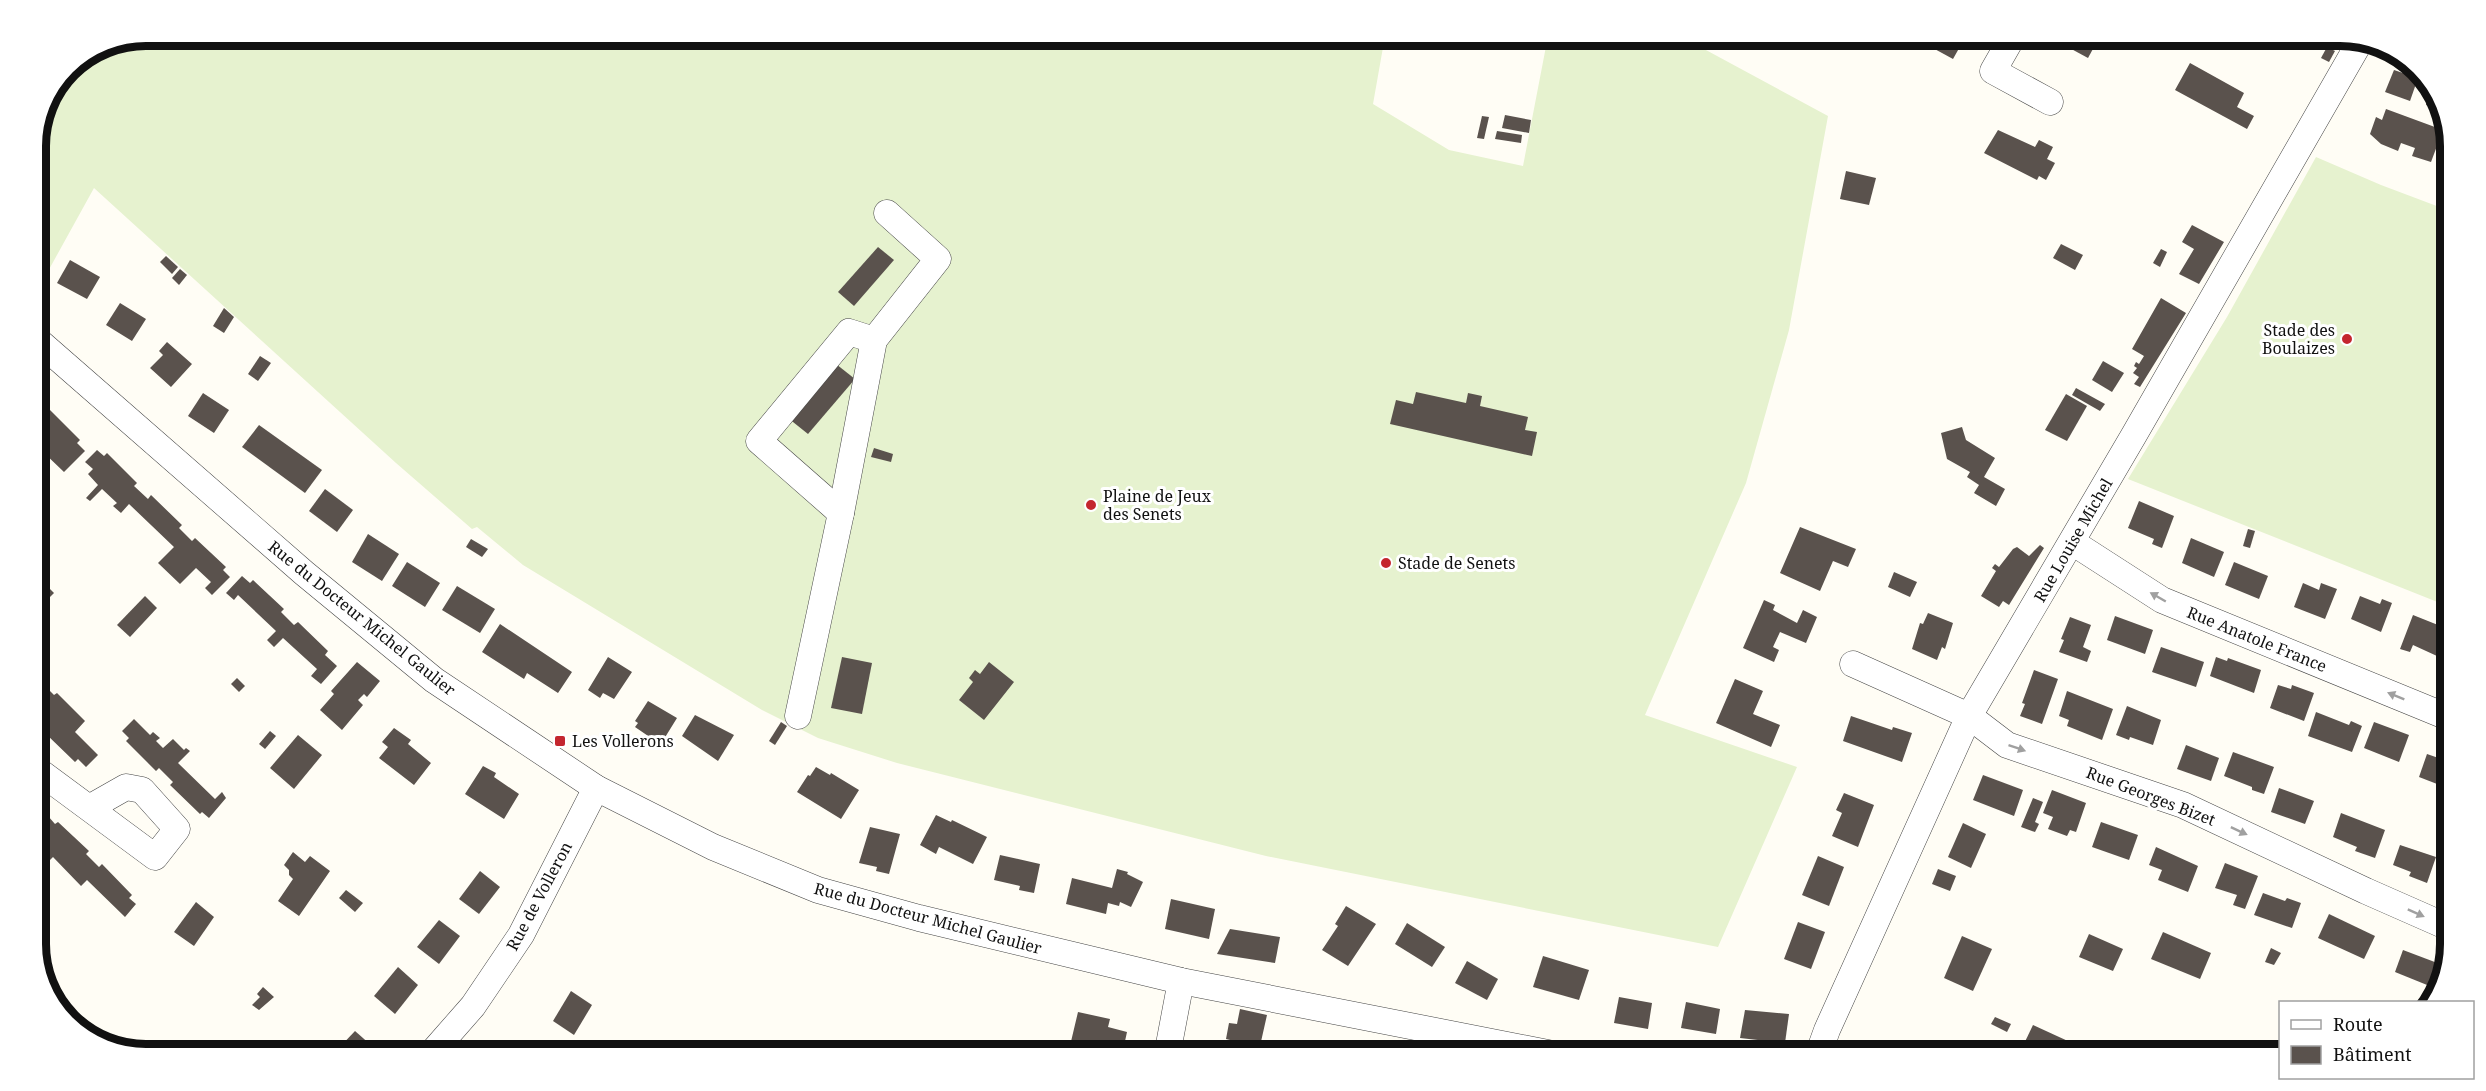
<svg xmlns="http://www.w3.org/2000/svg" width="2486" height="1091" viewBox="0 0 2486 1091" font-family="'Noto Serif',serif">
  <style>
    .pitch { fill: #e6f2cf }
    .building { fill: #5a524d }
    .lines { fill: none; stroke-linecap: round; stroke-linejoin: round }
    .minor-casing { stroke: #444; stroke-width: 27 }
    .minor { stroke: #fff; stroke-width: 26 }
    .oneway { fill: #a0a0a0 }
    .poi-dot { fill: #c4262e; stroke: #fff; stroke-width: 2 }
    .labels { text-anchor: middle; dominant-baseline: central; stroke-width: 6; stroke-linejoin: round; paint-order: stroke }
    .poi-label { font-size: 16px; fill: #111; stroke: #fff; text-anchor: start }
    .street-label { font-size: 16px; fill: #111; stroke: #fff }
    .rim { fill: none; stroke: #111; stroke-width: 8 }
  </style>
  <rect width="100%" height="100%" fill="#fffdf5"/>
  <g class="pitch">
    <path d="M146 36H1385L1373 104 1449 150 1523 166 1548 36H1680L1828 116 1789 330 1746 483 1645 715 1797 767 1718 947 1266 856 897 763 818 738 762 710 523 565 477 527 472 529 396 463 94 188 36 293V139L69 68 104 44Z"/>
    <path d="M2316 157 2381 185 2450 211V607L2128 479 2227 317Z"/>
  </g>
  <g class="building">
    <path d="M1937 36H1966L1953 59 1931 47Z"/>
    <path d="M2070 36H2100L2088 58 2064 45Z"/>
    <path d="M2191 36H2219L2212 48Z"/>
    <path d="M2327 47 2335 51 2329 62 2321 58Z"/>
    <path d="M2190 63 2244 93 2237 107 2254 116 2247 129 2175 90Z"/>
    <path d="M2394 70 2418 78 2410 101 2385 92Z"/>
    <path d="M2432 86 2440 110 2426 105Z"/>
    <path d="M2386 109 2443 130 2431 162 2412 156 2415 148 2401 143 2398 151 2381 144 2370 134 2376 117 2382 120Z"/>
    <path d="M1505 115 1531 120 1529 133 1502 128Z"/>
    <path d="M1482 116 1489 117 1484 139 1477 138Z"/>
    <path d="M1998 130 2035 147 2039 140 2053 147 2047 159 2055 163 2046 180 2039 176 2037 180 1984 153Z"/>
    <path d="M1497 131 1522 135 1521 143 1495 139Z"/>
    <path d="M1846 171 1876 178 1869 205 1840 199Z"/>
    <path d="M2192 225 2224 242 2199 284 2179 274 2194 249 2182 242Z"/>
    <path d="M2061 244 2083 255 2075 270 2053 258Z"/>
    <path d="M878 247 894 260 854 306 838 292Z"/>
    <path d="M2161 249 2167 252 2160 267 2153 263Z"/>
    <path d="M166 256 178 267 172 274 160 262Z"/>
    <path d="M70 260 100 277 87 299 57 283Z"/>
    <path d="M180 269 187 275 179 285 172 278Z"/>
    <path d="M2161 298 2186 313 2140 387 2134 384 2139 377 2133 373 2137 368 2134 366 2136 362 2139 364 2144 356 2132 349Z"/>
    <path d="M120 303 146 319 132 341 106 325Z"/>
    <path d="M224 308 234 317 224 333 213 326Z"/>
    <path d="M167 342 192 364 171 387 150 368 163 355 159 351Z"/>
    <path d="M260 356 271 363 258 381 248 374Z"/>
    <path d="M2103 361 2124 373 2112 392 2092 380Z"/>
    <path d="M836 364 855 379 808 434 788 418Z"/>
    <path d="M2076 388 2105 404 2100 411 2072 395Z"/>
    <path d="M1416 392 1466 403 1468 393 1482 396 1480 406 1528 417 1525 430 1537 432 1532 456 1390 424 1396 400 1413 404Z"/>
    <path d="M203 393 229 410 214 433 188 416Z"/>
    <path d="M2066 394 2087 406 2067 441 2045 430Z"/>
    <path d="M36 403 47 413 50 410 80 440 77 443 85 451 64 472 41 450 45 446 36 438Z"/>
    <path d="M259 425 322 470 305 493 242 447Z"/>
    <path d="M1962 427 1966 440 1995 458 1984 477 2005 489 1996 506 1974 493 1979 485 1967 477 1970 472 1947 459 1941 433Z"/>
    <path d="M874 448 893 454 891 462 871 457Z"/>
    <path d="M97 450 104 456 107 453 137 483 134 486 148 499 151 495 182 525 179 528 192 541 195 538 226 567 223 570 230 577 212 595 205 588 211 582 196 568 180 584 158 563 174 547 129 504 121 513 113 506 117 503 102 489 90 501 86 498 98 485 88 474 93 469 85 462Z"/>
    <path d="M325 489 353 510 337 532 309 511Z"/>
    <path d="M2139 501 2174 516 2162 548 2152 544 2154 539 2128 528Z"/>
    <path d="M1800 527 1856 549 1848 567 1833 561 1820 591 1780 573Z"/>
    <path d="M2248 529 2255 531 2250 548 2243 546Z"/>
    <path d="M368 534 399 554 382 581 352 562Z"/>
    <path d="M2191 538 2224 552 2214 577 2182 563Z"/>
    <path d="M471 539 488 549 482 557 466 547Z"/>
    <path d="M2040 545 2044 548 2009 605 2003 601 1999 607 1981 596 1996 571 1992 568 1995 564 1999 567 2013 549 2017 547 2029 556Z"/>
    <path d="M407 562 440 583 425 607 392 586Z"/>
    <path d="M2234 562 2268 576 2259 599 2225 585Z"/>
    <path d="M1894 572 1917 582 1910 597 1888 587Z"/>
    <path d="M242 576 250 583 253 580 284 609 281 612 294 625 298 622 328 651 325 655 337 666 321 684 311 676 317 669 283 638 274 647 267 640 276 631 238 595 234 600 226 593Z"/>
    <path d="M2303 583 2319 590 2321 583 2337 589 2325 619 2294 607Z"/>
    <path d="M45 584 54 593 45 602 36 593Z"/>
    <path d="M457 586 495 609 480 633 442 610Z"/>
    <path d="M145 596 157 608 130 637 117 625Z"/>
    <path d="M2360 596 2380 604 2382 599 2392 603 2381 632 2351 619Z"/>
    <path d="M1764 600 1775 605 1773 610 1797 623 1803 610 1817 617 1806 643 1780 632 1773 647 1779 650 1774 662 1743 648Z"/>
    <path d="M2444 608 2450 610V622L2437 656 2413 645 2410 652 2400 649 2413 615 2438 625Z"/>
    <path d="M1928 613 1953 623 1945 649 1942 647 1937 660 1912 649 1920 623 1923 624Z"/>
    <path d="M2115 616 2153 630 2145 654 2107 640Z"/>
    <path d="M2070 617 2091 625 2083 647 2091 651 2087 662 2059 652 2064 640 2061 639Z"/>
    <path d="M500 624 572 672 558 693 527 673 524 679 482 652Z"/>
    <path d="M2161 647 2204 662 2196 687 2152 672Z"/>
    <path d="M608 657 632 672 614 699 603 693 600 698 588 690Z"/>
    <path d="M842 657 872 663 862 714 831 708Z"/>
    <path d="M2216 657 2227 661 2228 658 2261 670 2254 693 2210 676Z"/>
    <path d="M357 662 380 681 367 697 364 694 358 700 363 705 342 730 320 710 334 694 331 691Z"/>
    <path d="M989 662 1014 682 984 720 959 700 973 682 969 678 975 670 980 674Z"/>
    <path d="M2034 670 2058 679 2042 724 2020 716 2025 704 2022 703Z"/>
    <path d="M36 677 54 695 57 693 85 721 75 732 98 755 86 767 78 759 75 762 45 733 48 729 36 718Z"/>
    <path d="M237 678 245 686 239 692 231 684Z"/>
    <path d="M1735 679 1763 691 1753 714 1780 725 1771 747 1716 723Z"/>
    <path d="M2278 685 2291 689 2292 685 2314 693 2304 721 2270 708Z"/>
    <path d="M2067 691 2113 709 2102 740 2067 726 2069 720 2059 716Z"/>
    <path d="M648 701 677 718 664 739 660 736 657 740H654L635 727 638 723 635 721Z"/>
    <path d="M2127 706 2161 720 2153 745 2130 737 2129 740 2116 735Z"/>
    <path d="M2316 712 2349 725 2351 721 2362 726 2352 752 2308 736Z"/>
    <path d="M695 715 734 735 718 761 682 736Z"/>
    <path d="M1851 716 1892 730 1893 727 1912 733 1902 762 1843 741Z"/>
    <path d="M134 719 150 735 153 732 160 738 156 741 163 748 173 739 184 750 186 748 190 751 178 763 215 799 222 792 226 798 209 818 202 812 200 814 170 785 173 782 159 768 156 771 126 741 129 738 122 731Z"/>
    <path d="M781 722 787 726 775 745 769 741Z"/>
    <path d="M2374 722 2409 735 2399 762 2364 748Z"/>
    <path d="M394 728 411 740 408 744 431 763 414 785 379 758 388 747 382 742Z"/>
    <path d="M270 731 276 736 265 749 259 744Z"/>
    <path d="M298 735 322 755 294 789 270 768Z"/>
    <path d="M2186 745 2219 758 2211 781 2177 769Z"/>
    <path d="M2233 752 2274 767 2264 794 2252 790V787L2224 776Z"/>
    <path d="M2427 754 2450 762V789L2419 777Z"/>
    <path d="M483 766 496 773 494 777 519 794 504 819 465 794Z"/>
    <path d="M816 767 830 775 831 773 859 790 841 819 797 792 808 775 810 776Z"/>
    <path d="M1983 775 2023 790 2014 816 1973 800Z"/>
    <path d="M2279 788 2314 801 2305 824 2271 812Z"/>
    <path d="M2052 790 2086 803 2076 832 2070 830 2067 836 2048 829 2053 817 2043 813Z"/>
    <path d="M1844 793 1874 805 1858 847 1832 836 1842 813 1836 810Z"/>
    <path d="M2033 798 2043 802 2035 822 2039 824 2035 832 2021 827Z"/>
    <path d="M2341 813 2385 830 2375 858 2355 851 2357 847 2333 837Z"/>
    <path d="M936 815 951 822 952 820 987 837 973 864 939 847 936 854 920 845Z"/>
    <path d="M48 816 55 824 58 822 89 851 86 854 99 867 102 864 132 895 129 898 136 904 125 917 87 880 81 886 53 857 49 861 36 849 38 841 36 839V827Z"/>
    <path d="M2101 822 2138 835 2129 860 2092 847Z"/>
    <path d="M1963 823 1986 834 1971 868 1948 857Z"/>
    <path d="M870 827 900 834 889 874 876 871 877 867 859 863Z"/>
    <path d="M2400 845 2436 857 2427 883 2409 876 2411 872 2393 865Z"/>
    <path d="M2156 847 2198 866 2188 892 2158 880 2162 870 2149 865Z"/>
    <path d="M293 852 305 862 310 856 330 871 299 916 278 901 293 879 289 875V870L284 865Z"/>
    <path d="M1000 855 1040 864 1034 893 1019 890 1020 886 994 880Z"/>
    <path d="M1818 856 1844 867 1829 906 1802 895Z"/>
    <path d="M2225 863 2258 876 2245 909 2233 905 2237 895 2215 888Z"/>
    <path d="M2450 864V890L2441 887Z"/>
    <path d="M1117 869 1128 872 1127 874 1143 882 1131 907 1120 902 1119 906 1108 903 1106 914 1066 904 1072 878 1112 888Z"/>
    <path d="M1938 869 1956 876 1950 891 1932 884Z"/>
    <path d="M480 871 500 887 479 914 459 899Z"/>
    <path d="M346 890 363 903 355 912 339 898Z"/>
    <path d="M2263 893 2285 901 2287 898 2301 903 2292 928 2254 915Z"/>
    <path d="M1171 899 1215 909 1209 939 1165 929Z"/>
    <path d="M196 902 214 917 194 946 174 932Z"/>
    <path d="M1346 906 1376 924 1348 966 1322 950 1338 926 1335 924Z"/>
    <path d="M2329 914 2375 936 2364 959 2318 938Z"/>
    <path d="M439 920 460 936 439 964 417 947Z"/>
    <path d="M1798 922 1825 932 1811 969 1784 959Z"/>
    <path d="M1407 923 1445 947 1432 967 1395 944Z"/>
    <path d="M1230 929 1280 937 1275 963 1217 954Z"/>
    <path d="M2163 932 2211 953 2200 979 2151 959Z"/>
    <path d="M2089 934 2123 949 2113 971 2079 957Z"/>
    <path d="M1962 936 1992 949 1973 991 1944 978Z"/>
    <path d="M2271 948 2281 953 2274 965 2265 962Z"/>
    <path d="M2403 950 2440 964 2432 987 2395 972Z"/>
    <path d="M1543 956 1589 970 1579 1000 1533 987Z"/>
    <path d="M1467 961 1498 979 1487 1000 1455 983Z"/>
    <path d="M398 967 418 985 395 1014 374 996Z"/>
    <path d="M263 987 274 997 259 1010 252 1005 260 997 257 994Z"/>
    <path d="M571 991 592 1005 574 1035 553 1021Z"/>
    <path d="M1619 997 1652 1003 1648 1029 1614 1023Z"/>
    <path d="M1686 1002 1720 1009 1716 1034 1681 1028Z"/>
    <path d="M1240 1009 1267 1015 1258 1055 1231 1053 1234 1041 1226 1039 1229 1023 1237 1024Z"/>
    <path d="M1745 1010 1789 1014 1785 1043 1740 1038Z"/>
    <path d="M1078 1012 1110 1019 1108 1027 1127 1032 1122 1055H1089L1069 1050Z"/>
    <path d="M1995 1017 2011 1024 2007 1032 1991 1024Z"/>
    <path d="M2033 1025 2070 1042 2064 1055H2031L2021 1050Z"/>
    <path d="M355 1031 380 1053 378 1055H345L338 1049Z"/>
    <path d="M867 1041 888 1047 886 1055H847L851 1045 865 1049Z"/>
  </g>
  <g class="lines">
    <g class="minor-casing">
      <g id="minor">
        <path d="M2013 36 1993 71 2050 102"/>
        <path d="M36 339 304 573 434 680 596 788 713 847 818 890 919 918 1181 981 1558 1055"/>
        <path d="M841 513 759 441 849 332 874 340"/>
        <path d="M2072 542 2162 600 2450 718"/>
        <path d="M1853 664 1969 716 2007 745 2183 805 2366 891 2450 928"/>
        <path d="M798 716 841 513 874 340 938 259 887 213"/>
        <path d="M36 769 155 857 177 829 142 790 126 787 89 808"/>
        <path d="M430 1055 473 1006 521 935 596 788"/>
        <path d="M1167 1055 1181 981"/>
        <path d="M1818 1055 1827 1030 1969 716 2134 435 2361 40"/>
      </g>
    </g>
    <use href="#minor" class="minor"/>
  </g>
  <defs><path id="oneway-solid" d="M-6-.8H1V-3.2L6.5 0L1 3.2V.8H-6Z" transform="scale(1.5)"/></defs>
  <g class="oneway">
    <use href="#oneway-solid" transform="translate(2158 597) rotate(-150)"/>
    <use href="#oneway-solid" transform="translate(2396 696) rotate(-158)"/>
    <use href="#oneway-solid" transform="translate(2017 748) rotate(19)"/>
    <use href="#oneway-solid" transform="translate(2239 831) rotate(25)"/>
    <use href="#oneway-solid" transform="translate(2416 913) rotate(24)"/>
  </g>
  <g class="poi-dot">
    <circle cx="2347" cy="339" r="6"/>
    <circle cx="1091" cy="505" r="6"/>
    <circle cx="1386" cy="563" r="6"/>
    <rect x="554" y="735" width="12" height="12" rx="3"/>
  </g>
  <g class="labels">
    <g class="poi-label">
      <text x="2335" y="330" text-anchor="end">Stade des<tspan x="2335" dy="18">Boulaizes</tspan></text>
      <text x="1103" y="496">Plaine de Jeux<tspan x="1103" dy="18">des Senets</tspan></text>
      <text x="1398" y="563">Stade de Senets</text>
      <text x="572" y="741">Les Vollerons</text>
    </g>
    <g class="street-label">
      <text transform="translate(2073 540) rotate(-60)">Rue Louise Michel</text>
      <text transform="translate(362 618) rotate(39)">Rue du Docteur Michel Gaulier</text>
      <text transform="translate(2257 639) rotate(22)">Rue Anatole France</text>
      <text transform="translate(2151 796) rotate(21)">Rue Georges Bizet</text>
      <text transform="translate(539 896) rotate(-62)">Rue de Volleron</text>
      <text transform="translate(928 918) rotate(15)">Rue du Docteur Michel Gaulier</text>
    </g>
  </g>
  <path d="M0 0H2486V1091H0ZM146 46H2340A100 100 0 0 1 2440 146V944A100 100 0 0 1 2340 1044H146A100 100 0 0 1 46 944V146A100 100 0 0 1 146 46Z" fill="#fff" fill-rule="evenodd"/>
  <path class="rim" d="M146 46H2340A100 100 0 0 1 2440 146V944A100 100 0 0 1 2340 1044H146A100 100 0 0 1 46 944V146A100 100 0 0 1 146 46Z"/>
  <rect x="2279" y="1001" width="195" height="78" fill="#ffffff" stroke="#a0a0a0" stroke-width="1.5"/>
  <rect x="2291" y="1020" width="30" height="9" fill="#ffffff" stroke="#a0a0a0" stroke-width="1.5"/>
  <text x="2333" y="1031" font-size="18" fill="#111111">Route</text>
  <rect x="2291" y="1046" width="30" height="18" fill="#5a524d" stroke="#a0a0a0" stroke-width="1.5"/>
  <text x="2333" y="1061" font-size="18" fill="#111111">Bâtiment</text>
</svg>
